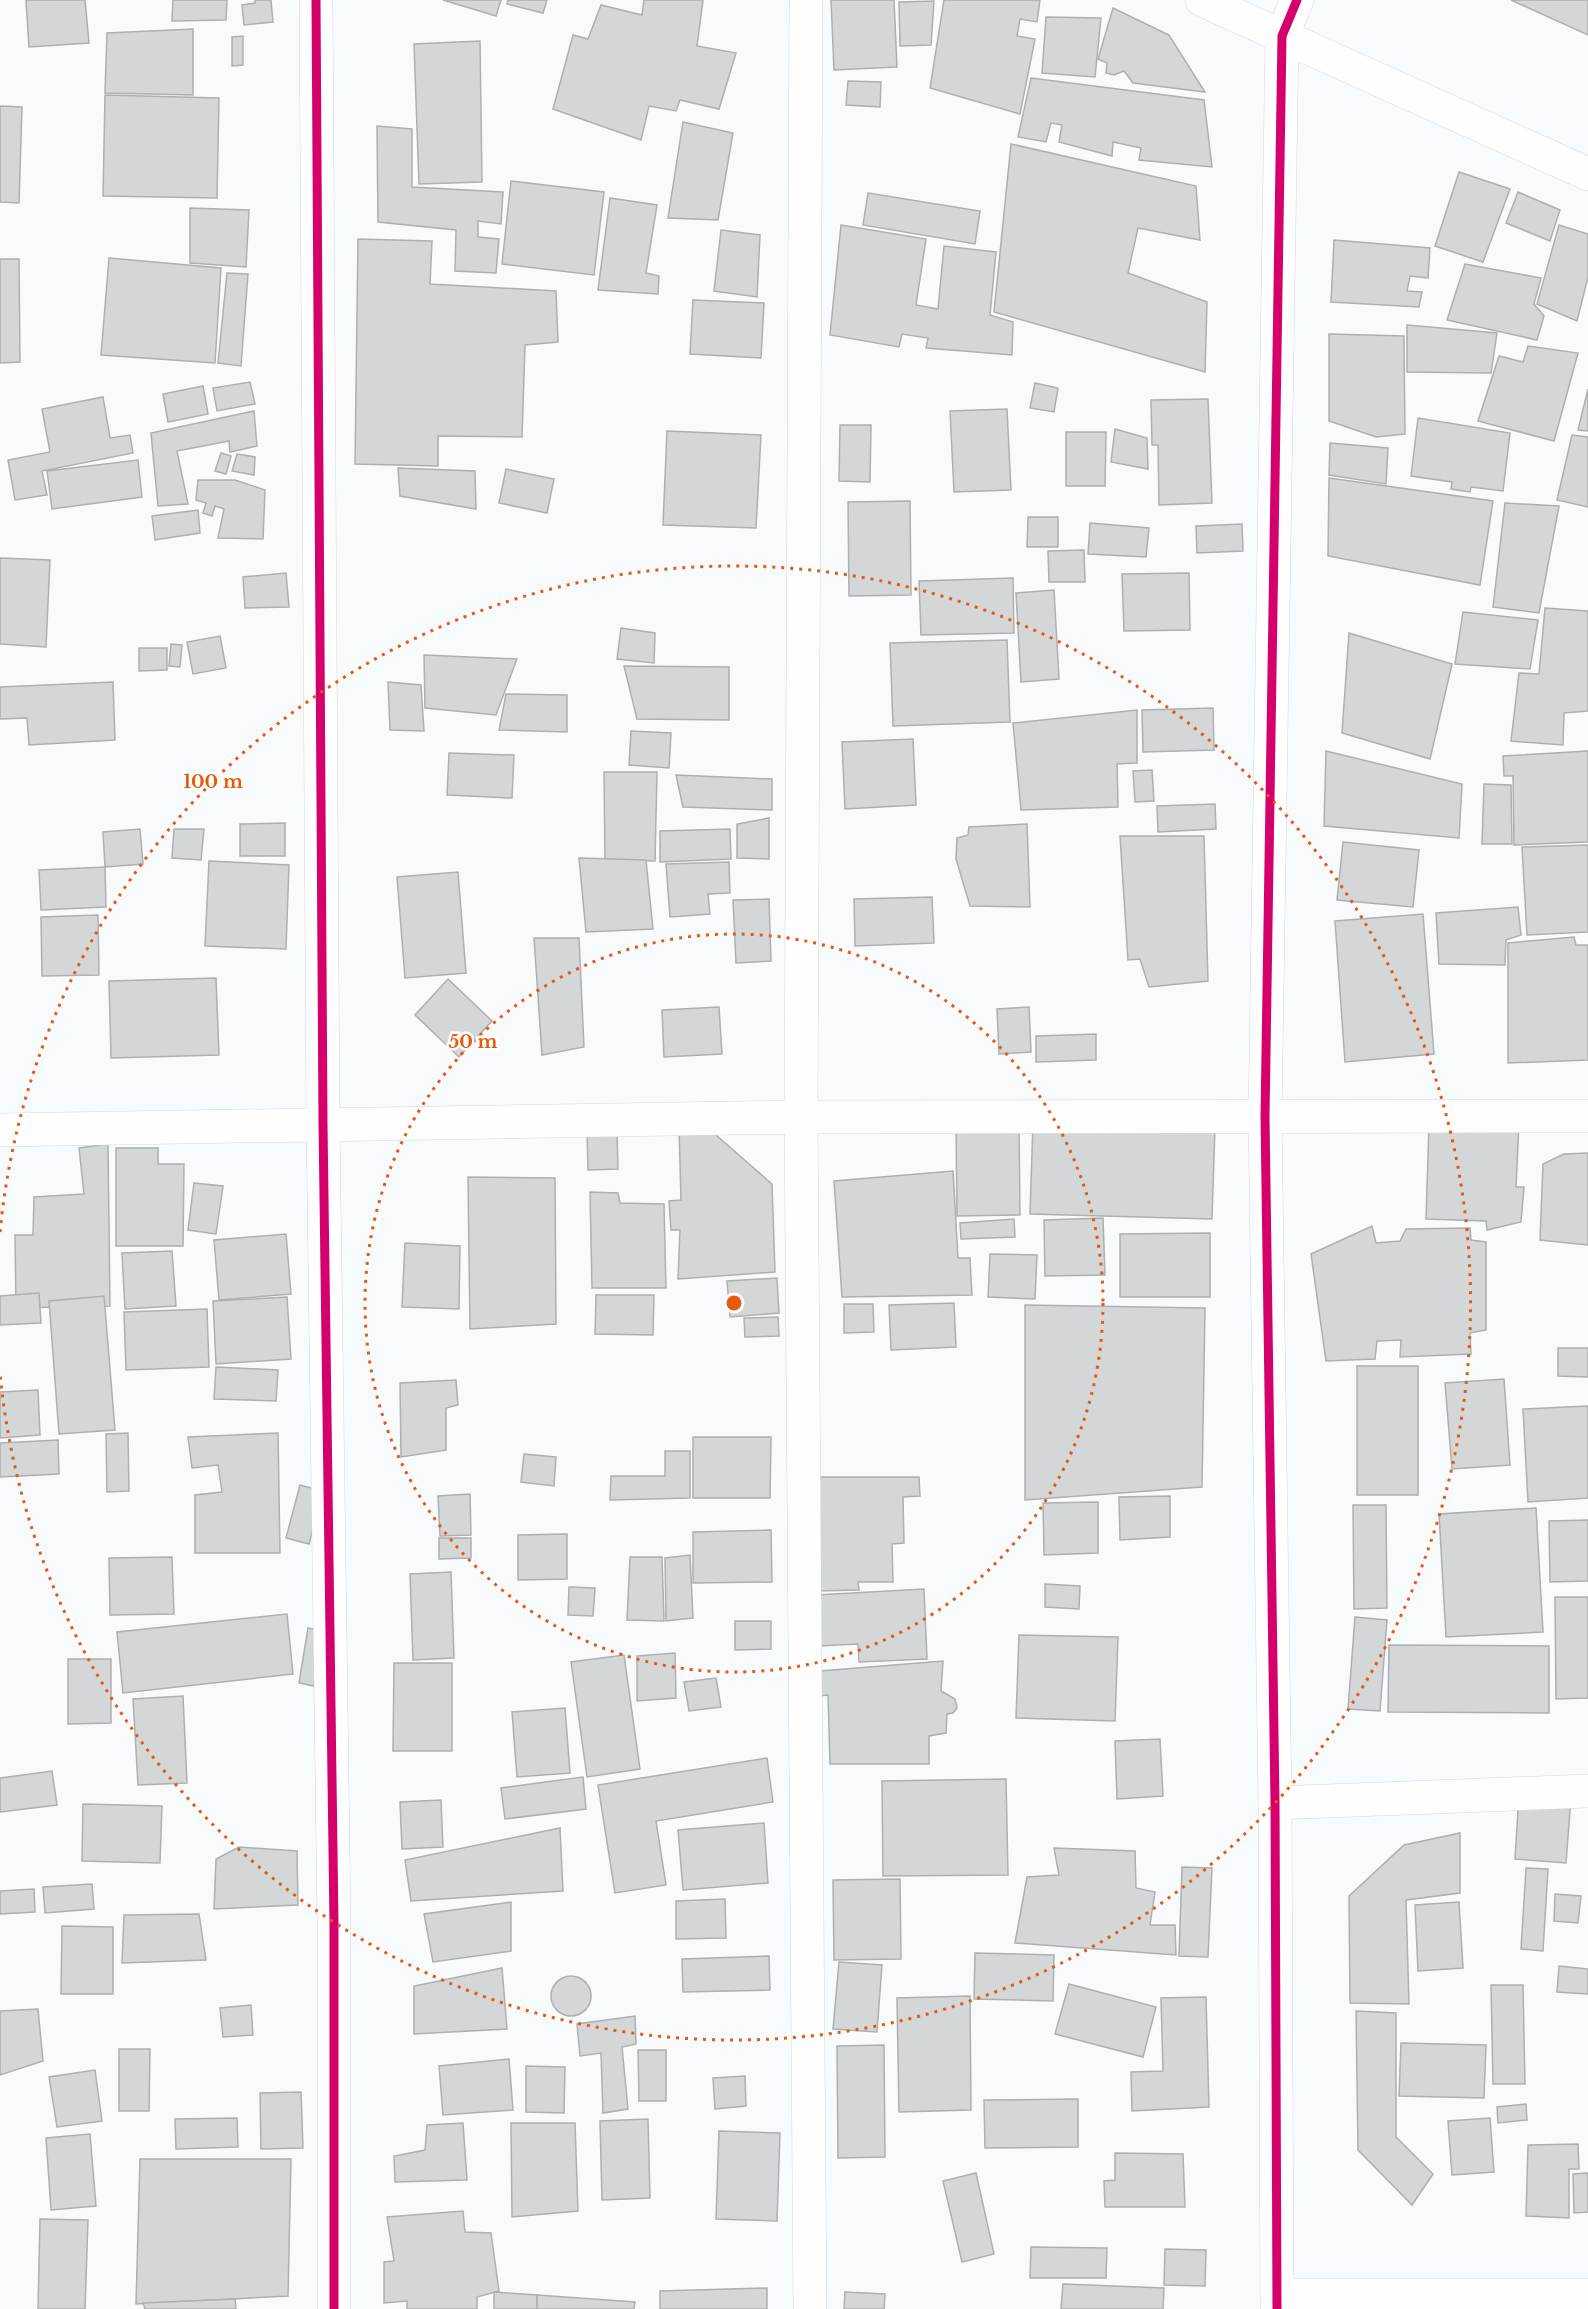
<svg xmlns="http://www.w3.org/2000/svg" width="1588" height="2309" viewBox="0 0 1588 2309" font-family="'Libre Baskerville',serif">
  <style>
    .building { fill: #d4d7d8; stroke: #adafb0; stroke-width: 1.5 }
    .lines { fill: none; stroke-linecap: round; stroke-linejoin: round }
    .minor-casing { stroke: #d3d6d8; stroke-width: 34 }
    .tertiary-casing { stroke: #d3d6d8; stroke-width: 34 }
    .minor { stroke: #fefeff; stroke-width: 33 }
    .tertiary { stroke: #fefeff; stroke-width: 33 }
    .cycleway-casing { stroke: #fff; stroke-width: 13 }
    .cycleway { stroke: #d6006c; stroke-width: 9 }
    .ring { fill: none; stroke: #e8590c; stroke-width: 3; stroke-dasharray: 3 6 }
    .centre { fill: #e8590c; stroke: #fff; stroke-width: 3 }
    .ring-label { font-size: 18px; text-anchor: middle; font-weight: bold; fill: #e8590c; stroke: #fff; stroke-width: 5; stroke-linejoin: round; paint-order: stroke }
  </style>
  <rect width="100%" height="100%" fill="#f8fbfd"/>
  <g class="building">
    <path d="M26 0H85L89 43 29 47Z"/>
    <path d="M173 0H227L226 20 172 21Z"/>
    <path d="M255 0H271L273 22 244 25 242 5 255 3Z"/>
    <path d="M443 0H501L496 16Z"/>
    <path d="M508 0H547L543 13 507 4Z"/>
    <path d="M644 0H703L697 46 736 53 719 109 680 100 676 111 649 106 641 140 553 109 573 35 588 39 601 5 642 15Z"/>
    <path d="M831 0H894L897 67 834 70Z"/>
    <path d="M944 0H1040L1037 22 1020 19 1017 36 1035 39 1020 114 930 88Z"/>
    <path d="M1511 0H1588V35Z"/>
    <path d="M934 1 931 45 900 46 899 2Z"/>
    <path d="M1113 8 1169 35 1205 92 1133 83 1124 71 1114 75 1106 73 1107 63 1098 59Z"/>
    <path d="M1046 17 1101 18 1095 77 1042 73Z"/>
    <path d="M193 29V95L105 93 107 33Z"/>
    <path d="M243 36V65L232 66V37Z"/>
    <path d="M480 41 482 182 419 184 414 44Z"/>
    <path d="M1031 78 1204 100 1212 167 1139 160 1141 148 1113 142 1112 156 1059 142 1062 125 1051 123 1046 142 1018 137Z"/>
    <path d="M848 81 881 82 880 107 846 105Z"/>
    <path d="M105 95 219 98 217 198 103 196Z"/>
    <path d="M0 106 22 107 19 203 0 202Z"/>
    <path d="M683 122 733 133 718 220 668 218Z"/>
    <path d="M377 126 412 129V187L503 192 501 224 478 221V237L499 239 496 273 455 271 456 230 378 222Z"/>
    <path d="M1011 144 1196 186 1200 240 1138 228 1128 273 1207 302 1205 372 994 312Z"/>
    <path d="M1459 172 1510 189 1483 262 1435 246Z"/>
    <path d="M511 181 604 192 594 275 502 264Z"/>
    <path d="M1518 192 1560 210 1550 241 1506 223Z"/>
    <path d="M868 193 980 211 975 244 863 225Z"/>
    <path d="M610 198 657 205 646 273 659 276 658 294 598 290Z"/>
    <path d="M190 208 249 210 246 267 190 263Z"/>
    <path d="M841 225 926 239 916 305 938 309 944 246 996 252 990 315 1013 322 1012 355 926 348 928 338 902 334 899 347 830 335Z"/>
    <path d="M1559 225 1588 234V277L1577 321 1537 304Z"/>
    <path d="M721 230 760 235 757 297 714 291Z"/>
    <path d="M358 239 432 241 430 284 556 291 558 342 525 345 522 437 438 436V466L355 464Z"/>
    <path d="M1334 240 1430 248 1428 278 1410 276 1407 291 1422 292 1419 307 1331 302Z"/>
    <path d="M109 258 221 268 215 363 101 355Z"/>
    <path d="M0 259H19L20 362 0 363Z"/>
    <path d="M1465 264 1541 278 1534 304 1544 316 1537 340 1447 320Z"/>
    <path d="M227 273 248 274 241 366 218 363Z"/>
    <path d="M693 300 764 303 761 358 690 354Z"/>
    <path d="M1407 325 1497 333 1491 373 1407 372Z"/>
    <path d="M1329 334 1404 336 1405 434 1376 437 1329 421Z"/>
    <path d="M1528 346 1578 353 1554 441 1478 421 1499 356 1523 362Z"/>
    <path d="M250 382 255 404 217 411 213 388Z"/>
    <path d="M1035 383 1058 388 1054 412 1030 408Z"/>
    <path d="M203 386 208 414 168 422 163 394Z"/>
    <path d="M1588 389V431L1578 430Z"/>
    <path d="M103 397 110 438 130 435 133 453 42 471 47 495 15 500 8 460 50 452 42 409Z"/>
    <path d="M1208 399 1212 503 1159 505 1158 445H1152L1151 400Z"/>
    <path d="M1007 409 1011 490 954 492 950 411Z"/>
    <path d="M254 411 257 446 230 452 229 441 177 451 188 504 158 506 151 433Z"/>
    <path d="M1418 418 1510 433 1503 491 1471 487 1470 492 1451 489 1452 482 1411 476Z"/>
    <path d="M840 425H871L870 482 839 481Z"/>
    <path d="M1115 429 1147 438 1148 469 1111 462Z"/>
    <path d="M667 431 761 435 756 528 663 525Z"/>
    <path d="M1066 432H1106L1105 486H1066Z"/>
    <path d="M1572 435 1588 437V507L1557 500Z"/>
    <path d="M1330 443 1388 448 1386 484 1329 475Z"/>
    <path d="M221 453 231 456 226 474 215 471Z"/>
    <path d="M237 454 255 457 254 475 232 471Z"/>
    <path d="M138 460 142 497 52 509 47 471Z"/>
    <path d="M398 468 475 471 476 509 400 496Z"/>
    <path d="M506 469 554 479 547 513 499 503Z"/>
    <path d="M1329 478 1493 501 1480 585 1328 556Z"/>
    <path d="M198 480H235L265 490 263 539 218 538 224 509 215 506 212 516 203 513 206 503 196 500Z"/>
    <path d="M910 501 911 595 849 596 848 502Z"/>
    <path d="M1505 503 1559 506 1539 613 1493 607Z"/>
    <path d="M198 510 200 533 155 540 152 516Z"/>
    <path d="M1028 517H1058V547H1027Z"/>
    <path d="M1090 523 1149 528 1146 557 1088 554Z"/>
    <path d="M1242 524 1243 551 1197 553 1196 526Z"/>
    <path d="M1084 550 1085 582H1049L1048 551Z"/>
    <path d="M0 558 50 560 46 647 0 644Z"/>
    <path d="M286 573 289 607 245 608 243 577Z"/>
    <path d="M1189 573 1190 630 1124 631 1122 574Z"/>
    <path d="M1013 578 1014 633 921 635 919 581Z"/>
    <path d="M1054 590 1059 679 1021 682 1016 593Z"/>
    <path d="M1545 608 1588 611V711L1564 713 1563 745 1511 741 1519 673 1539 674Z"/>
    <path d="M1463 612 1538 620 1530 669 1455 664Z"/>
    <path d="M621 628 655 633 654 663 617 659Z"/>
    <path d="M1349 633 1452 664 1430 759 1342 733Z"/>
    <path d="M220 636 226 668 193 674 187 642Z"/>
    <path d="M1007 640 1010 722 893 726 890 643Z"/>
    <path d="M171 644 182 645 180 667 169 666Z"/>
    <path d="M139 648H167V670L139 671Z"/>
    <path d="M424 655 517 659 496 715 425 708Z"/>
    <path d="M624 666 729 667V720L637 719Z"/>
    <path d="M113 682 115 740 29 745 27 718 0 719V687Z"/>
    <path d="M388 682 421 685 424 731 390 730Z"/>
    <path d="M506 694 567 695V732L499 730Z"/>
    <path d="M1213 708 1214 750 1143 752 1142 710Z"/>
    <path d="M1137 710V763L1117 764 1118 807 1021 810 1013 723Z"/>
    <path d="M631 731 671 733 669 768 629 765Z"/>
    <path d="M913 739 916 805 845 809 842 742Z"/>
    <path d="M1326 751 1462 784 1459 838 1324 826Z"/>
    <path d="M1588 751V842L1514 845 1513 776H1504L1503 756Z"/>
    <path d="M449 753 514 755 512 798 447 795Z"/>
    <path d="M1152 770 1154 801 1135 802 1133 771Z"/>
    <path d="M604 772H657L655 861 605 859Z"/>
    <path d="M676 775 772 779V810L683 807Z"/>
    <path d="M1484 784 1511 785 1512 844H1482Z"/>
    <path d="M1215 804 1216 829 1158 832 1157 806Z"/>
    <path d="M769 818V859L737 858V824Z"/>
    <path d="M285 823V856H240V824Z"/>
    <path d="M1027 824 1030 907 970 906 956 859 957 838 968 835 969 827Z"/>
    <path d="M140 829 143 864 105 867 103 832Z"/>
    <path d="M174 829H204L201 860 172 858Z"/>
    <path d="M730 829 731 859 660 862V831Z"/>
    <path d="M1120 836H1204L1208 981 1149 987 1140 959 1128 960Z"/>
    <path d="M1343 842 1419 850 1413 907 1337 900Z"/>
    <path d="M1588 845V932L1527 935 1522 847Z"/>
    <path d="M579 858 646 860 653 929 586 932Z"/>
    <path d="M209 861 289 865 286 949 205 946Z"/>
    <path d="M729 862 730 893 708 894 710 914 670 917 666 864Z"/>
    <path d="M105 867 106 907 41 910 39 870Z"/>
    <path d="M458 872 466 973 405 978 397 877Z"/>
    <path d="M932 897 934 943 855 946 854 899Z"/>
    <path d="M769 899 771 961 736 963 733 900Z"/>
    <path d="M1518 907 1521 935 1506 940 1505 965 1439 964 1436 913Z"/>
    <path d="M1423 914 1434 1054 1345 1062 1335 921Z"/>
    <path d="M98 915 99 975 42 976 41 917Z"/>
    <path d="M1574 937 1576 945H1588V1060L1508 1063V943Z"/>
    <path d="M534 938H579L584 1047 542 1055Z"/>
    <path d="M216 978 219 1055 111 1058 109 981Z"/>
    <path d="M448 979 492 1021 459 1057 415 1015Z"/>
    <path d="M719 1007 722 1054 664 1057 662 1010Z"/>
    <path d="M1029 1007 1031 1052 999 1054 997 1009Z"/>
    <path d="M1096 1034V1060L1036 1062V1036Z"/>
    <path d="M1033 1122 1215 1127 1212 1219 1030 1214Z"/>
    <path d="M1519 1123 1516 1187H1524L1521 1222 1487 1230 1486 1221 1426 1219 1429 1125Z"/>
    <path d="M1019 1126 1020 1215 957 1216 956 1127Z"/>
    <path d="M679 1127 708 1128 772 1184 775 1272 678 1279 680 1230H671L669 1201 681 1200Z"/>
    <path d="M617 1130 618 1169 588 1170 587 1131Z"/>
    <path d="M108 1144 110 1306 16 1308 15 1235H33L34 1197 84 1194 79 1148Z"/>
    <path d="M116 1148H158V1164H184L183 1246H116Z"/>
    <path d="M1588 1153V1245L1540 1240 1543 1164 1564 1154Z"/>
    <path d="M953 1171 958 1258H970L972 1295 842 1297 834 1181Z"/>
    <path d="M468 1177 555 1178 556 1324 470 1329Z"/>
    <path d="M194 1183 223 1186 216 1234 188 1230Z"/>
    <path d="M590 1192 618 1193 620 1203 664 1204 666 1288H592Z"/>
    <path d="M1103 1218 1105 1275 1045 1276 1044 1220Z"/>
    <path d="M1014 1219 1015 1237 961 1239 960 1223Z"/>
    <path d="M1372 1226 1376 1243 1400 1241 1406 1229 1470 1228 1471 1240 1486 1242V1330L1470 1333 1471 1354 1400 1357 1401 1340 1377 1341 1375 1359 1326 1361 1311 1254Z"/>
    <path d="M1210 1233V1297H1120V1234Z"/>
    <path d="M286 1234 291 1294 219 1300 214 1240Z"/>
    <path d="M405 1243 460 1246 459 1309 402 1307Z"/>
    <path d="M172 1251 176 1306 125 1309 122 1253Z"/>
    <path d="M990 1254 1037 1255 1035 1299 988 1297Z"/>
    <path d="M777 1278 779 1313 730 1317 727 1281Z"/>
    <path d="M39 1293 41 1323 0 1325V1296Z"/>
    <path d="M596 1295H654L653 1335 595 1334Z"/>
    <path d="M104 1296 115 1430 59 1434 49 1301Z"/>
    <path d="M287 1297 291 1359 216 1364 213 1301Z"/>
    <path d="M954 1303 956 1347 891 1350 889 1305Z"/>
    <path d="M844 1304H873L874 1332 844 1333Z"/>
    <path d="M1025 1305 1205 1308 1202 1487 1025 1500Z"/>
    <path d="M207 1309 209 1367 126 1370 124 1312Z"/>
    <path d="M778 1317 779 1336 745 1337 744 1318Z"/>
    <path d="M1558 1348H1588V1377L1558 1376Z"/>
    <rect x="1357" y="1366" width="61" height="129"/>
    <path d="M216 1367 278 1370 276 1401 214 1399Z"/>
    <path d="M1504 1379 1510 1465 1452 1469 1445 1383Z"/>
    <path d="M456 1380 458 1405 446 1408V1450L401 1457 400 1383Z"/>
    <path d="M38 1390 40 1435 0 1438V1392Z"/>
    <path d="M1588 1406V1498L1528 1502 1523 1409Z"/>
    <path d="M128 1433 129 1491 107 1492 106 1434Z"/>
    <path d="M278 1433 280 1553H195V1495L222 1492 218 1465 192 1468 188 1437Z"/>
    <path d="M693 1437H771L770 1498H693Z"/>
    <path d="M58 1440 59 1474 0 1477V1443Z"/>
    <path d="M665 1451H690V1498L610 1500 611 1476H665Z"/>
    <path d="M524 1454 556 1457 554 1486 521 1482Z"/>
    <path d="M819 1477H919L920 1496 903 1497 904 1543 892 1544 893 1582H858L859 1590 817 1591Z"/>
    <path d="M300 1485 323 1491 309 1544 286 1538Z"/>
    <path d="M470 1494 471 1535 440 1536 438 1496Z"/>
    <path d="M1170 1496V1537L1120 1540 1119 1497Z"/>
    <path d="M1098 1502V1553L1044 1555 1043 1503Z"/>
    <path d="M1353 1505H1386L1387 1608 1354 1609Z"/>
    <path d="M1536 1508 1543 1632 1446 1637 1439 1514Z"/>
    <path d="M1588 1520V1581L1550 1582 1549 1521Z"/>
    <path d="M771 1530 772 1582 693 1583V1532Z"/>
    <path d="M567 1534V1579L518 1580V1535Z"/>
    <path d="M439 1538H471V1558L439 1559Z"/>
    <path d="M690 1555 693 1618 666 1621 665 1558Z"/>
    <path d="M172 1557 174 1614 110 1615 109 1558Z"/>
    <path d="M630 1557H662L664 1621 627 1620Z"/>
    <path d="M451 1572 454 1658 413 1660 410 1574Z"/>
    <path d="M1045 1584 1080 1586 1079 1609 1045 1607Z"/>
    <path d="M569 1587 595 1588 593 1616 568 1615Z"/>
    <path d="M924 1589 927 1659 859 1662 858 1644 818 1646 816 1595Z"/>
    <path d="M1555 1597H1588V1698L1556 1699Z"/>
    <path d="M287 1614 293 1674 123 1693 117 1632Z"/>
    <path d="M1355 1617 1387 1620 1380 1711 1348 1709Z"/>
    <path d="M735 1621H771V1649L735 1650Z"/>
    <path d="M308 1628 323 1631 314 1686 299 1683Z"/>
    <path d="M1019 1635 1118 1637 1115 1721 1016 1718Z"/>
    <path d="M1389 1645 1549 1646V1713L1388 1712Z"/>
    <path d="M675 1653 676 1698 637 1701V1656Z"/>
    <path d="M624 1655 640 1769 587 1777 571 1662Z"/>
    <path d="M68 1659H111V1723L68 1724Z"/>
    <path d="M943 1661 941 1691 955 1699 957 1708 953 1713 947 1714 946 1733 929 1736V1764H830L828 1695 819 1696 820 1671Z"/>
    <path d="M394 1663H452V1751H393Z"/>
    <path d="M716 1678 721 1707 689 1711 684 1682Z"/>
    <path d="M183 1696 187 1783 138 1785 133 1699Z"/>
    <path d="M565 1708 570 1773 517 1777 512 1712Z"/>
    <path d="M1160 1739 1163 1796 1117 1799 1115 1741Z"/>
    <path d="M767 1758 773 1802 656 1821 666 1885 615 1893 598 1785Z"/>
    <path d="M52 1771 57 1805 0 1812V1778Z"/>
    <path d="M583 1777 586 1809 505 1819 501 1788Z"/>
    <path d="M1006 1779 1008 1875 883 1876 882 1781Z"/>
    <path d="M1519 1794 1571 1798 1566 1863 1515 1859Z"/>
    <path d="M441 1800 443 1847 402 1849 400 1802Z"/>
    <path d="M83 1804 162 1806 160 1863 82 1861Z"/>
    <path d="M764 1823 768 1883 683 1890 678 1830Z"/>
    <path d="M560 1828 563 1891 411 1901 405 1860Z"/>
    <path d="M1460 1833V1893L1406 1900 1409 2004 1350 2003 1349 1896 1404 1845Z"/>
    <path d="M239 1847 297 1851 298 1905 214 1909 216 1859Z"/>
    <path d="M1054 1848 1135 1851 1136 1888 1155 1892 1150 1925H1175L1176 1955 1015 1943 1027 1877 1059 1875Z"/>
    <path d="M1182 1867 1212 1868 1208 1957 1179 1956Z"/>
    <path d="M1526 1868 1548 1869 1543 1951 1521 1949Z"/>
    <path d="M900 1879 901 1959 834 1960 833 1880Z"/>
    <path d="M92 1884 94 1909 45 1913 43 1887Z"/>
    <path d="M34 1889 35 1912 0 1914V1891Z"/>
    <path d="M1555 1894 1581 1896 1578 1923 1554 1921Z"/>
    <path d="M725 1899 726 1938 676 1939V1901Z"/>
    <path d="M511 1902V1951L433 1962 424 1914Z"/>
    <path d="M1459 1902 1463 1968 1418 1971 1415 1905Z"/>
    <path d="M199 1914 206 1960 122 1963 124 1915Z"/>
    <path d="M62 1926 113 1927V1994H61Z"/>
    <path d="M975 1953 1054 1955 1053 2001 974 1999Z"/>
    <path d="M769 1956 770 1990 683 1992 682 1959Z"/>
    <path d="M839 1962 882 1965 877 2032 833 2029Z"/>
    <path d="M1559 1966 1588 1969V1994L1557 1992Z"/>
    <path d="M502 1968 507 2029 414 2034V1986Z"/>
    <circle cx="571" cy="1996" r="20"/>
    <path d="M1069 1984 1156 2007 1143 2057 1055 2034Z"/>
    <path d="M1491 1985H1523L1525 2084H1493Z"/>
    <path d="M970 1996 971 2110 899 2112 897 1998Z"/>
    <path d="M1206 1997 1209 2107 1132 2111 1131 2072 1163 2071 1161 1998Z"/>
    <path d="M251 2005 253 2035 223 2037 220 2008Z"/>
    <path d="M38 2009 43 2061 0 2075V2011Z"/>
    <path d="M1356 2011 1396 2013V2137L1433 2174 1412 2205 1358 2150Z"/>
    <path d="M635 2016 636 2044 622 2047 628 2109 603 2113 601 2053 580 2056 577 2024Z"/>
    <path d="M1401 2043 1486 2045 1484 2098 1399 2096Z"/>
    <path d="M884 2045 885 2157 838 2158 837 2046Z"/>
    <path d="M119 2049H150L149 2111H119Z"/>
    <path d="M638 2050H666V2101H639Z"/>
    <path d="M509 2059 513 2110 443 2115 439 2066Z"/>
    <path d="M526 2066 565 2067 564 2113 526 2112Z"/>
    <path d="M95 2070 102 2121 57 2127 49 2077Z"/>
    <path d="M745 2076 746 2106 715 2109 713 2078Z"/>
    <path d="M301 2092 303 2148 261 2149 260 2093Z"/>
    <path d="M1078 2099V2147L985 2148 984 2100Z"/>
    <path d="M1526 2104 1527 2120 1498 2123 1497 2107Z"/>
    <path d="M237 2118 238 2147 176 2149 175 2119Z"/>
    <path d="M1490 2118 1494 2172 1452 2175 1448 2121Z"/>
    <path d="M648 2119 650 2198 602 2200 600 2121Z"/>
    <path d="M463 2123 467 2180 395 2182 394 2156 425 2150 427 2125Z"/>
    <path d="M511 2123H575L578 2211 512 2217Z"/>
    <path d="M719 2131 780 2133 777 2221 716 2219Z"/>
    <path d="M90 2134 96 2206 51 2210 46 2138Z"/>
    <path d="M1578 2144 1579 2169H1569V2218L1526 2216 1528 2145Z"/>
    <path d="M1115 2153 1183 2154 1185 2207H1105L1104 2181 1115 2180Z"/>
    <path d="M140 2159H291L288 2296 136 2304Z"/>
    <path d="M976 2173 994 2254 962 2262 943 2181Z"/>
    <path d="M1588 2173V2212L1574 2213 1573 2174Z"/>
    <path d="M463 2211 465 2232 491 2233 499 2291 477 2297V2309H407V2301L384 2303V2262L394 2261 387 2217Z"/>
    <path d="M40 2219 88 2220 85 2309H38Z"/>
    <path d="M1031 2247 1107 2248 1106 2278H1030Z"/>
    <path d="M1165 2249 1206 2250 1205 2286 1164 2285Z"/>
    <path d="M1063 2284 1164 2288 1163 2309H1061Z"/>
    <path d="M767 2288V2309H660V2291Z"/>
    <path d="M494 2292 537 2295V2309H494Z"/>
    <path d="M845 2292 885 2294 884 2309H844Z"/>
    <path d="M537 2295 635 2302 634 2309H537Z"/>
    <path d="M235 2299 236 2309H145L143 2303Z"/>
  </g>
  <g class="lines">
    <g class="minor-casing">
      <g id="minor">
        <path d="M316 0 323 1124 334 1923V2309"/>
        <path d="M806 0 801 1117 810 2309"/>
        <path d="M0 1130 801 1117 1588 1116"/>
        <path d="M1275 1803 1588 1791"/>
        <path d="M1277 2295H1588"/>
        <path d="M1277 2309 1275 1803 1265 1117 1282 36 1297 0"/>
      </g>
    </g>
    <g class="tertiary-casing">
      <path id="tertiary" d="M1202 0 1588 174"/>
    </g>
    <use href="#minor" class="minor"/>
    <use href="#tertiary" class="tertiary"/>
    <g class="cycleway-casing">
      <g id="cycleway">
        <path d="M316 0 323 1124 334 1923V2309"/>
        <path d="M1277 2309 1275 1803 1265 1117 1282 36 1297 0"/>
      </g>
    </g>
    <use href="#cycleway" class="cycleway"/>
  </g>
  <g class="ring">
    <circle cx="734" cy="1303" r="369"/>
    <path d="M0 1232A737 737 0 1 1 0 1374"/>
  </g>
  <circle cx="734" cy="1303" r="9" class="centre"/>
  <g class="ring-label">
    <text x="213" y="788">100 m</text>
    <text x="473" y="1048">50 m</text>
  </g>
</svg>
